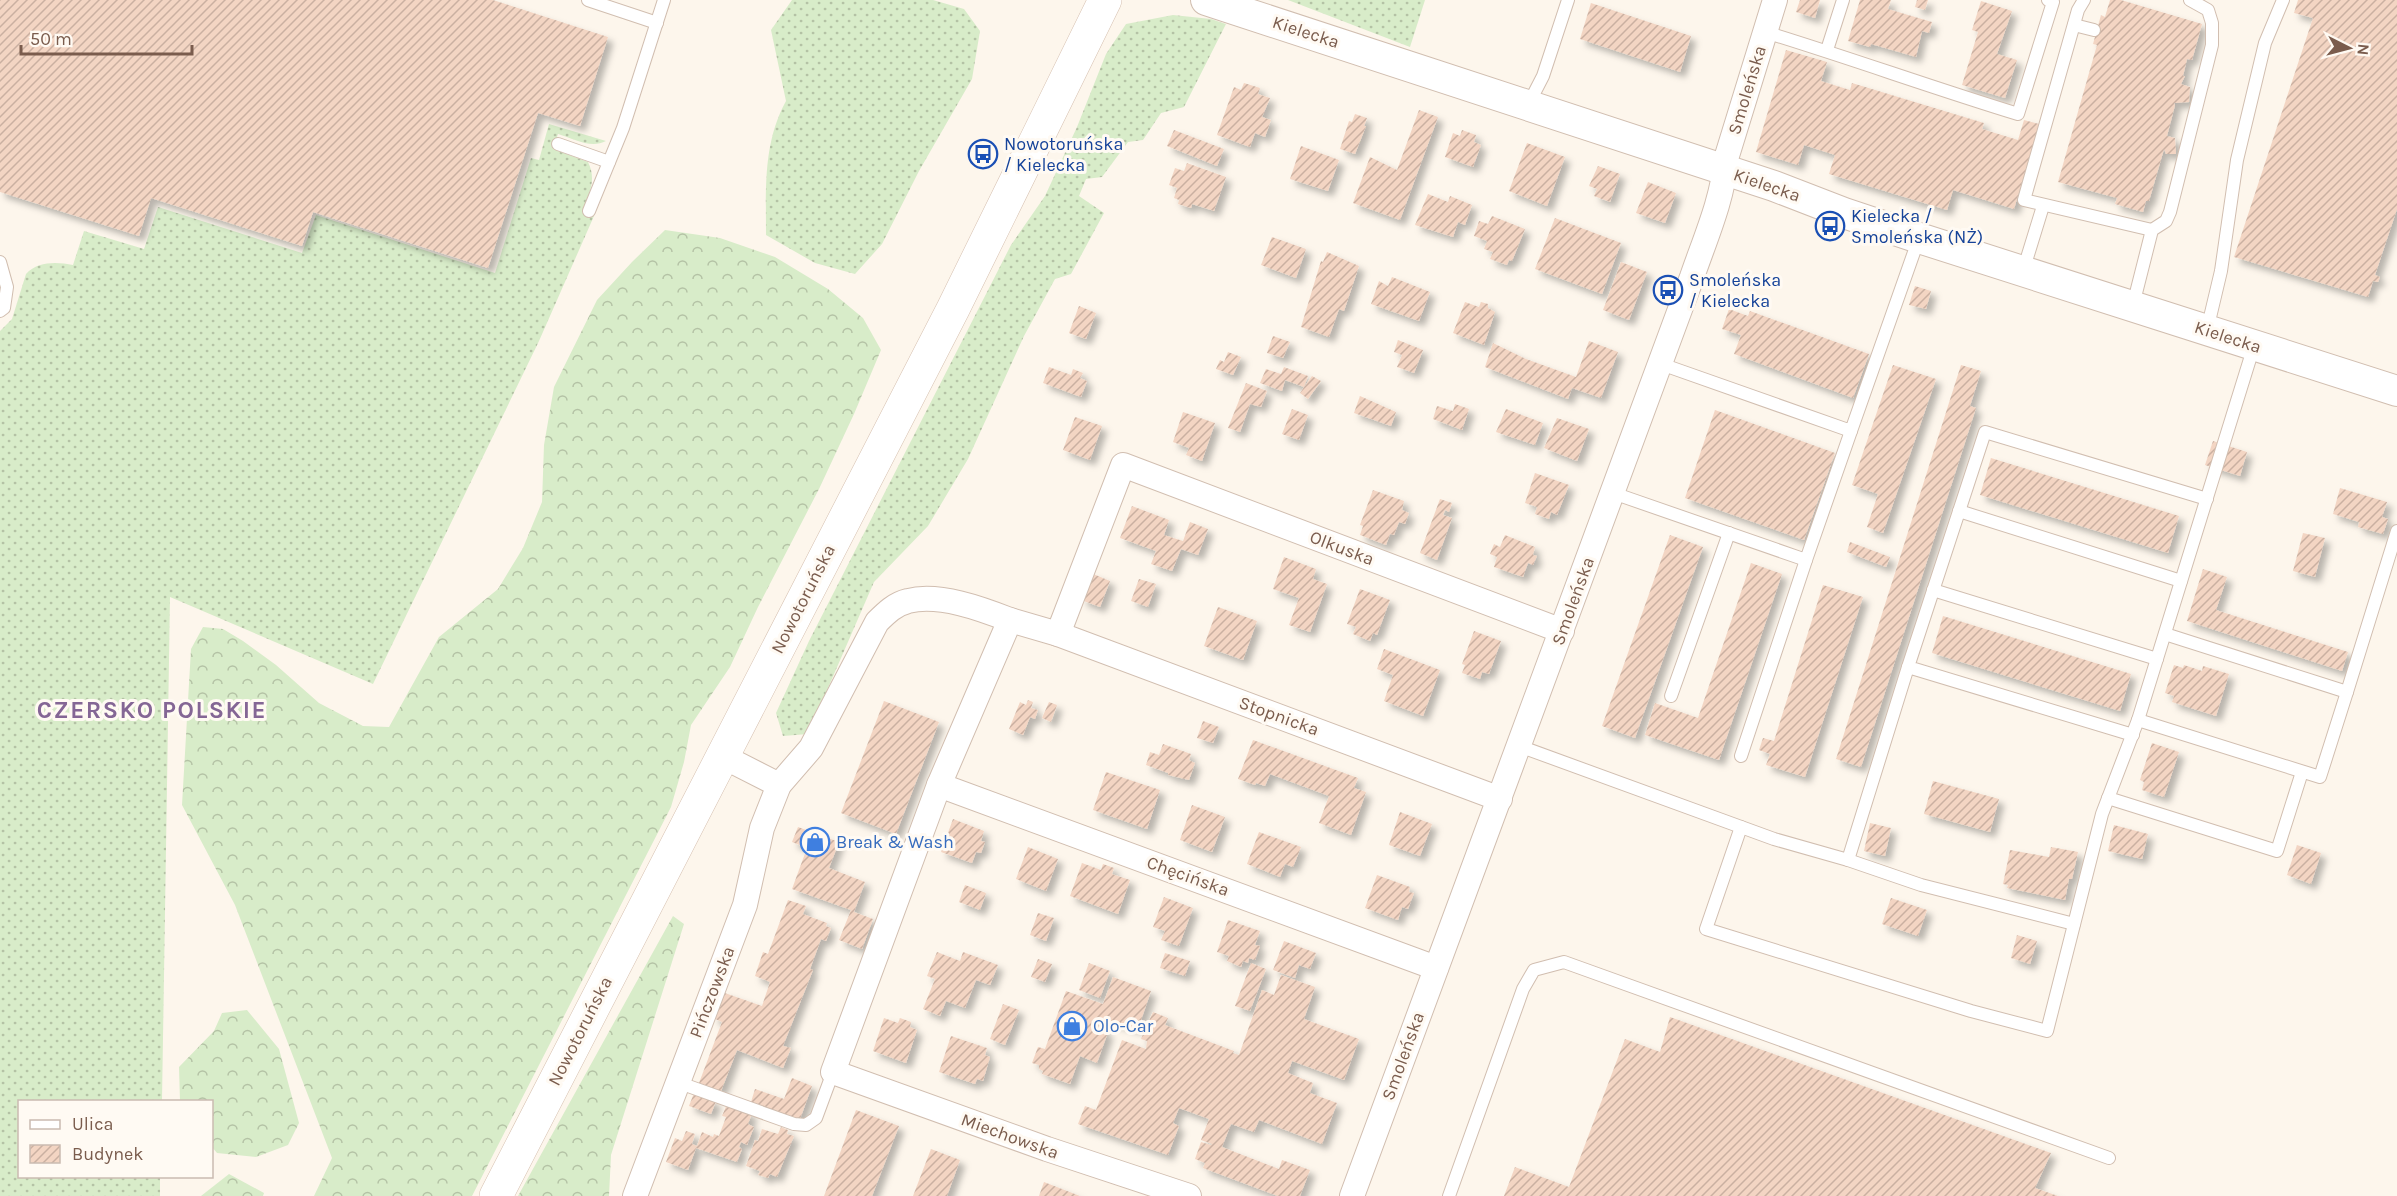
<svg xmlns="http://www.w3.org/2000/svg" width="2397" height="1196" viewBox="0 0 2397 1196" font-family="Karla,sans-serif">
  <style>
    .grass { fill: url(#grass-dots) }
    .forest { fill: url(#forest-crowns) }
    .building { fill: url(#building-hatch); filter: url(#shadow) }
    .lines { fill: none; stroke-linecap: round; stroke-linejoin: round }
    .service-casing { stroke: #d1beb0; stroke-width: 14 }
    .minor-casing { stroke: #d1beb0; stroke-width: 26 }
    .tertiary-casing { stroke: #d1beb0; stroke-width: 32 }
    .secondary-casing { stroke: #d6c0b0; stroke-width: 34 }
    .service { stroke: #fff; stroke-width: 12 }
    .minor { stroke: #fff; stroke-width: 24 }
    .tertiary { stroke: #fff; stroke-width: 30 }
    .secondary { stroke: #fff; stroke-width: 33 }
    .labels { text-anchor: middle; dominant-baseline: central; stroke-width: 6; stroke-linejoin: round; paint-order: stroke }
    .street-label { font-size: 18px; fill: #7a5c4d; stroke: #fffaf3 }
    .transit-label { font-size: 18px; fill: #164399; stroke: #fffaf3; text-anchor: start }
    .shop-label { font-size: 18px; fill: #366cbe; stroke: #fffaf3; text-anchor: start }
    .district-label { font-size: 24px; font-weight: bold; letter-spacing: 1.5px; fill: #846695; stroke: #fffaf3 }
  </style>
  <defs>
    <pattern id="grass-dots" width="8" height="8" patternUnits="userSpaceOnUse" patternTransform="scale(1.5)"><rect width="8" height="8" fill="#d8ecc9"/><path d="M2 2h.1M6 6h.1" fill="none" stroke="#b4c2a5" stroke-width="1.8" stroke-linecap="round"/></pattern>
    <pattern id="forest-crowns" width="20" height="18" patternUnits="userSpaceOnUse" patternTransform="scale(1.5)"><rect width="20" height="18" fill="#d8ecc9"/><path d="M2 6a3 3 0 1 1 6 0M12 15a3 3 0 1 1 6 0" fill="none" stroke="#b4c2a5"/></pattern>
    <pattern id="building-hatch" width="6" height="6" patternUnits="userSpaceOnUse" patternTransform="scale(1.5)"><rect width="6" height="6" fill="#f3d5c3"/><path d="M-1 1l2-2M0 6l6-6M5 7l2-2" fill="none" stroke="#cab0a1"/></pattern>
    <filter id="shadow"><feDropShadow dx="5.5" dy="5.5" stdDeviation="3" flood-color="#0004"/></filter>
  </defs>
  <rect width="100%" height="100%" fill="#fdf6ec"/>
  <g class="grass">
    <path d="M792 0H933L964 9 980 31 972 79 919 171 882 244 855 274 815 263 766 235C766 188 763 143 786 101L771 30Z"/>
    <path d="M1288 0H1425L1410 47Z"/>
    <path d="M1173 15 1211 19 1226 24 1184 107 1161 113 1143 140 1128 142 1102 177 1086 179 1079 196 1104 213 1071 274 1055 279 1024 336 968 459 928 526 874 582 808 734 783 736 776 713 809 641 1011 245 1045 196 1077 127 1106 54 1126 24Z"/>
    <path d="M549 124 606 141C591 149 574 139 558 134L553 149 588 162C597 180 589 194 582 212L594 216 539 341 373 684 170 597 162 1101 20 1102V1176L160 1177V1196H0V331L12 319 26 274C38 261 57 262 73 265L84 231 144 249 158 207 302 253 316 215 495 273 531 158 539 160Z"/>
  </g>
  <g class="forest">
    <path d="M665 230 720 238 775 257 828 289 863 318 881 350 854 414 819 489 758 607 730 667 691 725 684 762 671 807 472 1196H314L332 1158 235 905 182 805 191 649 203 627 223 629 243 641 276 665 319 703 363 726 389 727 439 637 498 589 523 548 542 502 544 445 554 387 597 300 632 262Z"/>
    <path d="M673 916 684 924 611 1155 609 1196H518Z"/>
    <path d="M247 1010 279 1049 299 1123 288 1145 256 1157 217 1153 212 1147V1102L180 1101 179 1067 214 1031 222 1013Z"/>
    <path d="M229 1174 264 1193 263 1196H201Z"/>
  </g>
  <g class="building">
    <path d="M0 0H493L608 37 580 126 538 113 488 268 313 212 302 246 151 198 139 236 0 192Z"/>
    <path d="M1800 0H1820L1815 18 1796 12Z"/>
    <path d="M1860 0H1891L1888 9 1932 22 1929 33 1922 31 1916 57 1871 44 1870 47 1848 41Z"/>
    <path d="M1917 0H1928L1925 10 1915 7Z"/>
    <path d="M2110 0H2121L2202 24 2192 60 2187 59 2183 76H2185L2181 84 2190 87 2189 102 2174 103 2175 105 2167 136 2175 138 2176 154H2166L2164 149 2149 201H2146L2143 212 2115 204 2117 198 2058 182 2097 45 2093 44 2101 15 2105 17Z"/>
    <path d="M2298 0H2397V209L2375 275 2380 277 2378 282 2373 281 2368 297 2234 257 2313 18 2294 13Z"/>
    <path d="M1981 1 2012 11 1997 54 2017 60 2005 98 1962 85 1978 32 1972 30Z"/>
    <path d="M1591 3 1691 36 1680 72 1580 39Z"/>
    <path d="M1786 50 1827 62 1821 81 1850 90 1852 83 1984 123 1982 129 2018 140 2024 120 2039 124 2014 209 1953 190 1947 210 1829 174 1835 155 1804 145 1798 165 1756 152Z"/>
    <path d="M1244 83 1260 88 1258 94 1270 98 1262 117 1271 120 1265 137 1255 133 1250 147 1217 135 1234 87 1241 90Z"/>
    <path d="M1419 110 1438 117 1400 220 1353 203 1370 157 1397 170Z"/>
    <path d="M1355 114 1367 118 1364 126H1366L1355 154 1340 149 1349 121 1352 122Z"/>
    <path d="M1174 130 1224 149 1217 166 1167 146Z"/>
    <path d="M1462 130 1476 135 1474 142 1481 145 1473 167 1445 157 1453 133 1460 136Z"/>
    <path d="M1527 143 1565 157 1547 206 1509 191Z"/>
    <path d="M1301 146 1339 160 1328 191 1290 179Z"/>
    <path d="M1187 163 1226 177 1214 211 1192 204 1191 208 1178 204 1179 200 1174 198 1177 188 1169 185 1175 168 1184 171Z"/>
    <path d="M1598 166 1620 174 1610 202 1594 196 1597 189 1589 186Z"/>
    <path d="M1648 182 1676 193 1665 223 1636 213Z"/>
    <path d="M1428 194 1448 202 1450 196 1472 205 1465 225 1458 222 1453 237 1415 225Z"/>
    <path d="M1492 216 1525 229 1512 261 1509 260 1507 265 1490 259 1493 252 1484 249 1487 241 1474 236 1479 221 1488 224Z"/>
    <path d="M1555 218 1621 243 1602 294 1535 269Z"/>
    <path d="M1272 237 1306 249 1296 278 1261 265Z"/>
    <path d="M1327 252 1359 266 1344 311 1339 309 1329 337 1301 327 1321 261 1323 262Z"/>
    <path d="M1621 262 1647 272 1629 320 1603 310Z"/>
    <path d="M1392 277 1430 292 1419 321 1371 304 1379 281 1388 286Z"/>
    <path d="M1915 286 1931 291 1926 309 1909 305Z"/>
    <path d="M1465 302 1479 307 1481 302 1488 304V308L1495 312 1484 345 1453 333Z"/>
    <path d="M1079 306 1096 313 1086 339 1069 333Z"/>
    <path d="M1729 309 1748 316 1750 311 1869 354 1853 398 1734 354 1741 335 1722 329Z"/>
    <path d="M1273 336 1290 342 1283 358 1267 353Z"/>
    <path d="M1398 340 1423 350 1414 373 1397 367 1402 355 1394 352Z"/>
    <path d="M1589 341 1618 352 1601 398 1572 388 1568 399 1485 367 1493 343 1526 359 1576 377Z"/>
    <path d="M1228 352 1241 357 1233 375 1216 369 1220 360 1224 362Z"/>
    <path d="M1893 365 1936 379 1883 533 1867 527 1878 494 1852 485Z"/>
    <path d="M1961 365 1981 371 1970 406 1976 408 1861 767 1836 759Z"/>
    <path d="M1049 367 1071 375 1073 369 1083 373 1080 378 1087 381 1081 397 1043 383Z"/>
    <path d="M1284 367 1308 376 1304 387 1285 380 1282 391 1260 383 1266 369 1281 374Z"/>
    <path d="M1312 376 1321 381 1308 399 1300 393Z"/>
    <path d="M1246 383 1267 391 1261 407 1250 404 1240 432 1228 428Z"/>
    <path d="M1360 396 1396 412 1391 426 1354 413Z"/>
    <path d="M1455 404 1469 409 1462 430 1433 419 1437 406 1453 411Z"/>
    <path d="M1292 409 1308 415 1299 440 1282 434Z"/>
    <path d="M1506 409 1543 423 1535 445 1496 432Z"/>
    <path d="M1715 410 1835 453 1804 540 1685 498Z"/>
    <path d="M1183 412 1215 423 1202 461 1186 455 1189 448 1173 442Z"/>
    <path d="M1075 417 1102 426 1090 460 1063 450Z"/>
    <path d="M1557 418 1589 429 1577 461 1544 448Z"/>
    <path d="M2213 441 2247 452 2240 476 2205 465Z"/>
    <path d="M1991 458 2179 516 2168 553 1980 495Z"/>
    <path d="M1535 473 1569 485 1557 515 1551 512 1549 519 1535 514 1537 507 1525 503Z"/>
    <path d="M2340 488 2387 502 2382 517 2388 519 2383 534 2358 527 2359 522 2333 514Z"/>
    <path d="M1373 490 1404 501 1402 510 1409 513 1405 524 1399 522 1394 535 1390 534 1386 545 1360 535 1363 526 1360 525Z"/>
    <path d="M1440 499 1452 503 1449 512 1445 510 1443 515 1452 518 1437 560 1420 553Z"/>
    <path d="M1132 506 1169 520 1164 535 1183 541 1190 522 1208 529 1198 555 1181 549 1172 571 1151 564 1156 551 1120 538Z"/>
    <path d="M2303 533 2325 538 2315 577 2293 571Z"/>
    <path d="M1505 535 1535 547 1533 555 1537 556 1533 565 1528 563 1523 577 1494 567 1497 557 1490 554 1494 544 1500 547Z"/>
    <path d="M1670 535 1703 547 1635 738 1602 726Z"/>
    <path d="M1850 542 1890 557 1886 567 1847 552Z"/>
    <path d="M1284 557 1316 569 1313 579 1327 584 1310 632 1289 625 1299 598 1273 589Z"/>
    <path d="M1751 563 1782 574 1719 760 1645 735 1655 703 1698 718Z"/>
    <path d="M2203 569 2227 577 2216 610 2348 652 2342 671 2187 621Z"/>
    <path d="M1091 573 1110 581 1100 607 1081 600Z"/>
    <path d="M1139 579 1156 584 1148 607 1131 601Z"/>
    <path d="M1823 585 1863 597 1805 777 1766 765 1770 754 1759 750 1763 738 1774 741Z"/>
    <path d="M1360 589 1390 600 1377 635 1373 633 1370 641 1353 634 1356 627 1347 624Z"/>
    <path d="M1218 607 1257 621 1243 660 1204 646Z"/>
    <path d="M1943 616 2131 674 2120 711 1932 653Z"/>
    <path d="M1474 631 1501 641 1489 674 1482 672 1480 679 1462 673 1465 665 1462 664Z"/>
    <path d="M1384 649 1440 670 1423 716 1384 701 1393 675 1377 669Z"/>
    <path d="M2174 665 2183 668 2184 665 2202 671 2203 666 2229 674 2216 716 2172 702 2174 696 2165 693Z"/>
    <path d="M1028 700 1033 702 1031 708 1038 710 1035 719 1030 717 1023 735 1009 729 1020 702 1026 705Z"/>
    <path d="M884 701 939 722 896 834 841 813Z"/>
    <path d="M1049 702 1057 705 1051 722 1042 718Z"/>
    <path d="M1203 721 1219 727 1213 743 1197 738Z"/>
    <path d="M1253 740 1358 778 1354 788 1366 792 1351 835 1319 823 1329 796 1270 774 1265 786 1256 783 1255 785 1238 779Z"/>
    <path d="M2152 743 2179 752 2164 797 2142 790 2144 782 2140 780Z"/>
    <path d="M1163 744 1191 754 1189 760 1195 763 1189 780 1168 775V773L1146 765 1150 752 1159 755Z"/>
    <path d="M1106 772 1160 790 1147 829 1093 810Z"/>
    <path d="M1933 781 1999 799 1990 832 1924 814Z"/>
    <path d="M1192 805 1225 817 1212 852 1180 840Z"/>
    <path d="M1400 812 1432 824 1420 856 1389 845Z"/>
    <path d="M953 819 984 831 981 841 985 842 981 853 976 852 972 863 941 852Z"/>
    <path d="M1870 823 1891 828 1885 856 1864 851Z"/>
    <path d="M2114 825 2148 834 2142 859 2108 851Z"/>
    <path d="M798 827 839 842 829 868 865 882 854 912 873 919 862 949 839 940 851 910 792 889 807 848 792 842Z"/>
    <path d="M1259 832 1301 847 1293 867 1285 864 1280 877 1247 864Z"/>
    <path d="M2297 845 2321 853 2311 884 2287 875Z"/>
    <path d="M1028 847 1058 859 1046 891 1016 879Z"/>
    <path d="M2051 847 2078 852 2072 879H2069L2065 900 2007 888 2008 885 2003 884 2010 850 2049 857Z"/>
    <path d="M1082 863 1101 870 1103 864 1114 868 1112 874 1130 880 1118 914 1070 896Z"/>
    <path d="M1377 875 1410 887 1409 892 1414 893 1408 909 1402 907 1398 920 1365 908Z"/>
    <path d="M965 885 986 893 980 910 959 902Z"/>
    <path d="M1164 897 1193 908 1179 946 1161 940 1165 931 1153 927Z"/>
    <path d="M1891 898 1927 910 1918 936 1882 924Z"/>
    <path d="M788 900 806 906 803 914 827 923 826 926 831 928 826 941 821 939 810 969 813 970 783 1046 791 1048 783 1068 737 1050 721 1091 699 1083 722 1022 713 1018 722 992 762 1006 770 982 755 976 763 952 768 954Z"/>
    <path d="M1038 913 1054 918 1046 941 1030 935Z"/>
    <path d="M1228 920 1260 931 1255 945 1260 946 1255 960 1249 958 1248 963 1243 961 1241 967 1227 961 1229 956 1217 952Z"/>
    <path d="M2017 935 2037 941 2030 964 2011 958Z"/>
    <path d="M1284 941 1316 953 1310 969 1299 965 1295 978 1273 970Z"/>
    <path d="M937 952 960 961 963 952 998 965 990 985 976 980 965 1008 946 1001 940 1016 923 1009 935 979 927 976Z"/>
    <path d="M1165 953 1190 961 1185 976 1160 968Z"/>
    <path d="M1038 959 1052 964 1045 982 1031 977Z"/>
    <path d="M1089 963 1110 971 1100 998 1079 990Z"/>
    <path d="M1251 963 1266 969 1250 1011 1235 1006Z"/>
    <path d="M1281 975 1315 987 1304 1019 1359 1039 1344 1080 1292 1061 1288 1073 1313 1083 1310 1093 1337 1103 1322 1144 1259 1120 1254 1132 1231 1124 1222 1147 1279 1169 1282 1160 1310 1170 1300 1196H1278L1203 1168 1205 1163 1195 1159 1201 1142 1211 1145 1212 1144 1201 1140 1209 1119 1179 1108 1173 1123 1179 1126 1168 1155 1078 1124 1085 1106 1096 1110 1122 1040 1146 1049 1147 1041 1141 1039 1153 1012 1168 1018 1165 1025 1234 1051 1233 1053 1239 1055 1262 990 1274 995Z"/>
    <path d="M1113 977 1151 991 1138 1029 1109 1021 1110 1019 1106 1017 1102 1030 1108 1032 1097 1063 1080 1056 1070 1084 1042 1074 1043 1071 1039 1069V1065L1032 1063 1038 1047 1045 1049 1066 991 1103 1004Z"/>
    <path d="M1003 1004 1019 1010 1005 1045 990 1039Z"/>
    <path d="M1670 1017 2051 1153 2035 1188 2058 1196H1504L1515 1167 1569 1187 1625 1039 1660 1052Z"/>
    <path d="M884 1018 898 1023 900 1018 911 1022 910 1027 917 1030 906 1063 873 1051Z"/>
    <path d="M951 1036 987 1048 985 1055 990 1057 983 1081 977 1079 975 1084 939 1072Z"/>
    <path d="M792 1078 812 1086 800 1119 751 1102 755 1089 784 1099Z"/>
    <path d="M694 1093 716 1101 711 1114 689 1106Z"/>
    <path d="M727 1104 752 1113 748 1124 754 1127 747 1145 741 1142 739 1147 742 1149 737 1162 696 1148 688 1170 666 1162 675 1138 682 1141 686 1131 695 1134 692 1144 697 1146 702 1132 713 1137 714 1134 719 1136 726 1117 722 1116Z"/>
    <path d="M856 1110 899 1126 872 1196H824Z"/>
    <path d="M781 1127 788 1130 787 1134 794 1136 777 1177 770 1174 768 1178 758 1175 760 1171 746 1166 755 1140 758 1141 762 1129 778 1134Z"/>
    <path d="M931 1149 960 1160 947 1196H913Z"/>
    <path d="M1044 1182 1080 1196H1039Z"/>
  </g>
  <g class="lines">
    <g class="service-casing">
      <g id="service">
        <path d="M588 0 657 23"/>
        <path d="M2084 0 2078 10 2024 200 2152 230"/>
        <path d="M2074 25 2094 30"/>
        <path d="M1765 32C1850 58 1933 88 2018 114L2053 2 2048 0"/>
        <path d="M1827 50 1843 0"/>
        <path d="M1528 105 1543 76 1568 0"/>
        <path d="M558 144 609 162"/>
        <path d="M589 211 623 128 664 0"/>
        <path d="M0 262 7 287 4 308 0 311"/>
        <path d="M2023 271 2043 206"/>
        <path d="M2133 305 2152 230 2166 221 2170 212 2212 45V23L2208 10 2190 0"/>
        <path d="M2207 330 2221 271 2237 160 2265 43 2283 0"/>
        <path d="M1661 364 1851 431 1919 238"/>
        <path d="M1613 493 1806 560 1851 431"/>
        <path d="M1959 511 2181 581"/>
        <path d="M1933 590 2157 659"/>
        <path d="M2165 634 2347 692 2397 531"/>
        <path d="M1671 696 1729 533"/>
        <path d="M2138 720 2320 777 2347 692"/>
        <path d="M2133 735 1908 667 1985 432 2207 499"/>
        <path d="M1519 746 1774 839 1848 860 1908 667"/>
        <path d="M1741 756 1806 560"/>
        <path d="M2108 798 2277 851 2302 772"/>
        <path d="M1741 827 1706 929 1971 1011 2047 1031 2102 814 2138 720 2254 346"/>
        <path d="M1848 860 1921 885 2074 924"/>
        <path d="M677 1082 794 1124 806 1125 816 1118 833 1072"/>
        <path d="M1449 1196 1523 989 1534 970 1564 962 2109 1158"/>
      </g>
    </g>
    <g class="minor-casing">
      <g id="minor">
        <path d="M1058 634 1500 799"/>
        <path d="M722 756 779 785"/>
        <path d="M939 785 1436 968"/>
        <path d="M635 1196 745 905 762 828 779 785 811 748 877 622C886 613 895 604 908 601 939 593 982 609 1010 620"/>
        <path d="M1189 1196 1047 1149 833 1072 939 785 1010 620 1058 634 1123 465 1562 631"/>
        <path d="M1352 1196 1692 277C1705 239 1723 199 1726 159L1775 0"/>
      </g>
    </g>
    <g class="tertiary-casing">
      <path id="tertiary" d="M1206 0 1774 186 1844 213 1919 238 2397 391"/>
    </g>
    <g class="secondary-casing">
      <path id="secondary" d="M496 1196 953 309 1105 0"/>
    </g>
    <use href="#service" class="service"/>
    <use href="#minor" class="minor"/>
    <use href="#tertiary" class="tertiary"/>
    <use href="#secondary" class="secondary"/>
  </g>
  <defs>
    <g id="bus-ring" transform="scale(1.5)"><circle r="9.5" fill="#fffaf3" stroke="#1a4fb4" stroke-width="1.5"/><path d="M-5-6H5V4H4V6H2V4H-2V6H-4V4H-5ZM-3.5-4V0h7V-4ZM-3.5 1.2v1.5H-2V1.2ZM2 1.2v1.5H3.5V1.2Z" fill="#1a4fb4"/></g>
    <g id="shop-ring" transform="scale(1.5)"><circle r="9.5" fill="#fffaf3" stroke="#3f7fe0" stroke-width="1.5"/><path d="M-5-2.5h2.3a2.7 3.5 0 0 1 5.4 0H5L5.5 6h-11ZM-1.5-2.5h3a1.5 2.3 0 0 0-3 0Z" fill="#3f7fe0"/></g>
  </defs>
  <g fill-rule="evenodd">
    <use href="#bus-ring" x="983" y="154"/>
    <use href="#bus-ring" x="1830" y="226"/>
    <use href="#bus-ring" x="1668" y="290"/>
    <use href="#shop-ring" x="815" y="842"/>
    <use href="#shop-ring" x="1072" y="1026"/>
  </g>
  <g class="labels">
    <g class="street-label">
      <text transform="translate(1306 32) rotate(18)">Kielecka</text>
      <text transform="translate(1747 90) rotate(-73)">Smoleńska</text>
      <text transform="translate(1767 185) rotate(19)">Kielecka</text>
      <text transform="translate(2228 337) rotate(18)">Kielecka</text>
      <text transform="translate(1342 548) rotate(21)">Olkuska</text>
      <text transform="translate(803 599) rotate(-63)">Nowotoruńska</text>
      <text transform="translate(1573 601) rotate(-70)">Smoleńska</text>
      <text transform="translate(1279 716) rotate(20)">Stopnicka</text>
      <text transform="translate(1188 876) rotate(20)">Chęcińska</text>
      <text transform="translate(712 992) rotate(-69)">Pińczowska</text>
      <text transform="translate(580 1031) rotate(-63)">Nowotoruńska</text>
      <text transform="translate(1403 1056) rotate(-70)">Smoleńska</text>
      <text transform="translate(1010 1136) rotate(20)">Miechowska</text>
    </g>
    <g class="transit-label">
      <text x="1004" y="144">Nowotoruńska<tspan x="1004" dy="21">/ Kielecka</tspan></text>
      <text x="1851" y="216">Kielecka /<tspan x="1851" dy="21">Smoleńska (NŻ)</tspan></text>
      <text x="1689" y="280">Smoleńska<tspan x="1689" dy="21">/ Kielecka</tspan></text>
    </g>
    <g class="shop-label">
      <text x="836" y="842">Break &amp; Wash</text>
      <text x="1093" y="1026">Olo-Car</text>
    </g>
    <g class="district-label">
      <text x="152" y="710">CZERSKO POLSKIE</text>
    </g>
  </g>
  <rect x="18" y="1100" width="195" height="78" fill="#fffaf3" stroke="#cabbb1" stroke-width="1.5"/>
  <rect x="30" y="1120" width="30" height="9" fill="#ffffff" stroke="#cabbb1" stroke-width="1.5"/>
  <text x="72" y="1130" font-size="18" fill="#7a5c4d">Ulica</text>
  <rect x="30" y="1145" width="30" height="18" fill="url(#building-hatch)" stroke="#cabbb1" stroke-width="1.5"/>
  <text x="72" y="1160" font-size="18" fill="#7a5c4d">Budynek</text>
  <g transform="translate(2349 48) rotate(96)" stroke="#fffaf3" stroke-width="4.5" paint-order="stroke">
  <path d="M0-4.5L10 22L0 15L-10 22Z" fill="#7a5c4d"/>
  <text y="-9" font-size="16" font-weight="bold" text-anchor="middle" fill="#7a5c4d">N</text>
  </g>
  <path d="M21 45v9h171v-9" fill="none" stroke="#7a5c4d" stroke-width="3"/>
  <text x="30" y="45" font-size="18" fill="#7a5c4d" stroke="#fffaf3" stroke-width="4.5" paint-order="stroke">50 m</text>
</svg>
